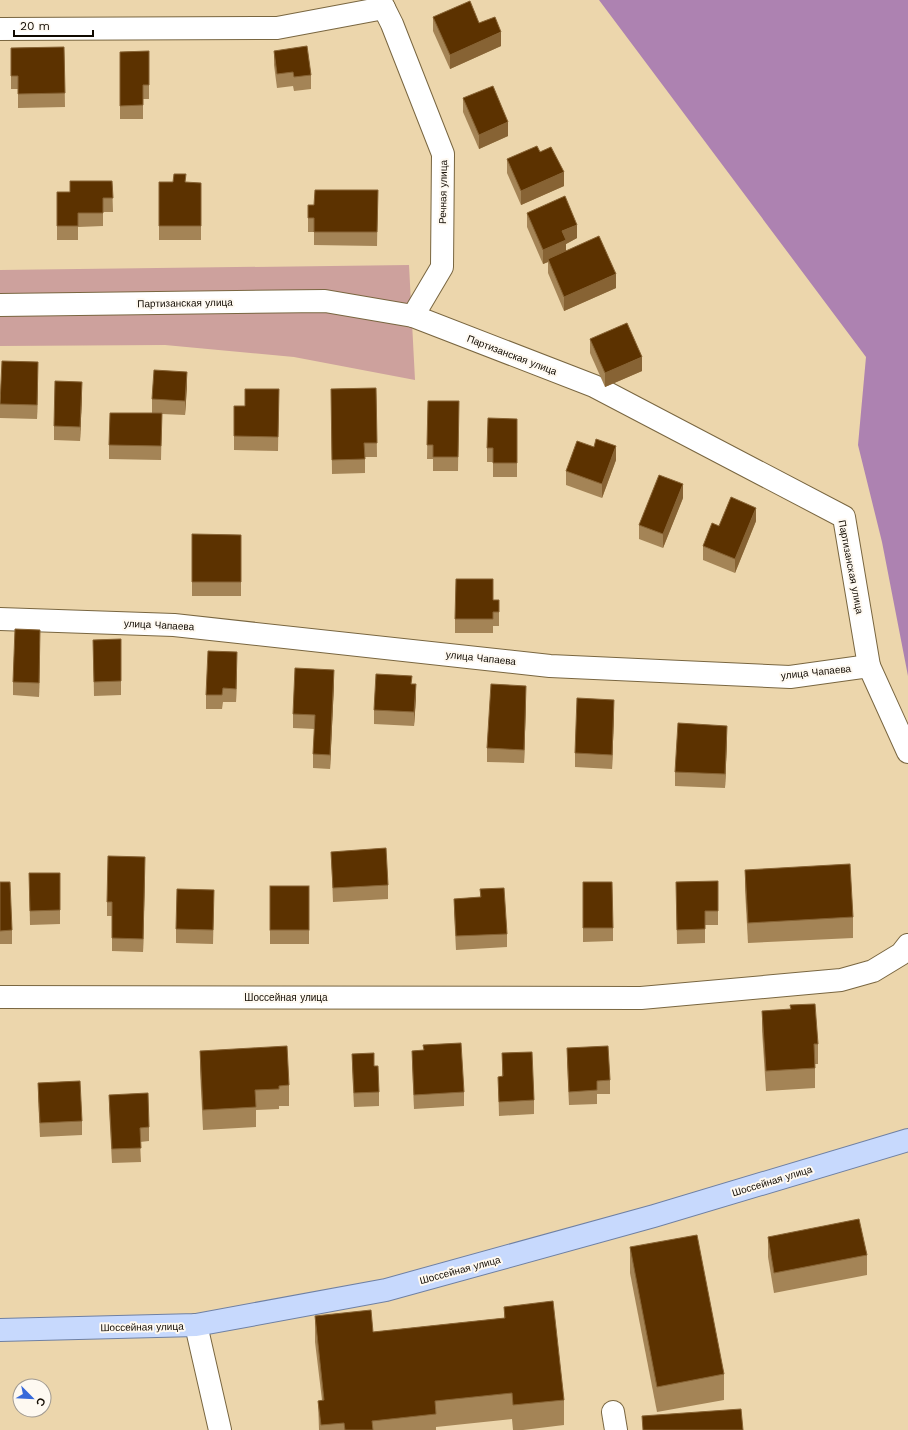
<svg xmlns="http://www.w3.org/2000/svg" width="908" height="1430" viewBox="0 0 908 1430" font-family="'Work Sans',sans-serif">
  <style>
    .green { fill: #cda19d }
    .water { fill: #ad82b1 }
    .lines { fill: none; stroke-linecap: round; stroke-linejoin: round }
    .minor-casing { stroke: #796640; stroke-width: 24 }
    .major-casing { stroke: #6f80a3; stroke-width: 24 }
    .minor { stroke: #fff; stroke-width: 22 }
    .major { stroke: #c7d9fd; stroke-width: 22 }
    .wall { fill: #a48456 }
    .shaded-wall { fill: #876334 }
    .building { fill: #5c3200; stroke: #876334 }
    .labels { text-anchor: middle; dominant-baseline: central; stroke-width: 4; stroke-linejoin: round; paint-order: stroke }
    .street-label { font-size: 10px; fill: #110a00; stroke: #fef9f1 }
  </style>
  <rect width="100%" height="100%" fill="#ecd6ac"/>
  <path class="green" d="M409 265 415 380 294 357 165 345 0 346V270Z"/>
  <path class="water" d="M599 0H908V676L882 542 858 445 866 357Z"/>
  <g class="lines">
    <g class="minor-casing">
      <g id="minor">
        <path d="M380 0 392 24 443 154 442 267 413 316"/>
        <path d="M0 29 277 28 384 8"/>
        <path d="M0 305 325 301 413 316 594 386 844 517 869 666"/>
        <path d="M0 619 174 625 550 666 790 677 869 666 908 752"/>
        <path d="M0 997 641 998 841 980 873 971 901 954 908 945"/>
        <path d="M196 1325 220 1430"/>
        <path d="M613 1412 616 1430"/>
      </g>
    </g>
    <g class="major-casing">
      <path id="major" d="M0 1330 196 1325 386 1290 654 1216 908 1140"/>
    </g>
    <use href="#minor" class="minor"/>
    <use href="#major" class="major"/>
  </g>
  <g class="wall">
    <path d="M433 17 479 23 501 46 450 69 433 31Z"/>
    <path d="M64 47 65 107 18 108V89H11V48Z"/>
    <path d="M149 51V99H143V119H120V52Z"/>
    <path d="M274 51 311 75V89L294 91 293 86 277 88 274 65Z"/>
    <path d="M463 98 508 136 479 149 463 112Z"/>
    <path d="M540 152 564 186 521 205 507 173V159Z"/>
    <path d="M112 181 113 212H103V226L78 227V240H57V192H70Z"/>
    <path d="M159 182 201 183V240H159Z"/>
    <path d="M378 190 377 246 314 245V232H308V218L314 205Z"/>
    <path d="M527 213 577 238 566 244V251L616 288 564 311 548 273V262L543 264 527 227Z"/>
    <path d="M590 339 642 371 605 387 590 353Z"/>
    <path d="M38 376 37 419 0 418V404Z"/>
    <path d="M187 386 185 415 162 414 161 460 109 459V445L152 413V399Z"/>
    <path d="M376 388 377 457H365V473L332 474 331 389Z"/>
    <path d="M279 389 278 451 234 450V406H245Z"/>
    <path d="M82 396 80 441 54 440V426Z"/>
    <path d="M428 401H459L458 471H433V459H427Z"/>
    <path d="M517 419V477H493V462H487V448Z"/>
    <path d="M594 447 616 460 602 498 566 485V471Z"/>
    <path d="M683 498 663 548 639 539V525Z"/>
    <path d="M756 521 735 573 703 560V546L719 526Z"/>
    <path d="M192 534 241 535V596H192Z"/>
    <path d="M493 600H499V626H493V633H455V619Z"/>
    <path d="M121 639V695L94 696 93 640Z"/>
    <path d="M40 644 39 697 13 695V682Z"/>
    <path d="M237 666 236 702H223L222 709H206V695Z"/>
    <path d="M334 684 330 769 313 768V754L315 729 293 728V714Z"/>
    <path d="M412 684 416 698 414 726 374 724V710Z"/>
    <path d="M526 700 524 763 487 762V748Z"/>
    <path d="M614 713 612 769 575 767V753Z"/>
    <path d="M727 740 725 788 675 786V772Z"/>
    <path d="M331 852 388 885V899L333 902Z"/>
    <path d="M745 870 853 917V938L748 943 745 890Z"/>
    <path d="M145 871 143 952 112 951V916H107V902Z"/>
    <path d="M29 873H60V924L30 925Z"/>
    <path d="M0 882 12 930V944H0Z"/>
    <path d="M583 882 613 928V941L583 942Z"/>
    <path d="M676 882 718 911V925H705V943L677 944Z"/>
    <rect x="270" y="886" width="39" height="58"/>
    <path d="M480 889 507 934V947L456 950 454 912V899L480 897Z"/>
    <path d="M214 904 213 944 176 943V929Z"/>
    <path d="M762 1011 818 1044V1064H815V1088L766 1091 762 1031Z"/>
    <path d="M567 1048 610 1080V1094H597V1104L569 1105 567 1062Z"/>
    <path d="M423 1050 464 1092V1106L414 1109 412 1065V1051Z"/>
    <path d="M200 1051 289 1085V1106H279V1109L256 1110V1127L203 1130 200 1071Z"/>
    <path d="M502 1053 534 1100V1114L499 1116 498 1077H502Z"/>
    <path d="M352 1054 374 1066 379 1092V1106L354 1107 352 1068Z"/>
    <path d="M38 1083 82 1121V1135L40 1137 38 1097Z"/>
    <path d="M109 1095 149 1127V1141L140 1142 141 1162 112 1163 109 1109Z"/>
    <path d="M768 1237 867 1255V1275L774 1293 768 1257Z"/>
    <path d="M630 1247 724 1374V1400L657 1412 630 1273Z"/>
    <path d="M504 1307 564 1400V1425L523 1430H513L512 1419 436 1427V1430H319L318 1401 322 1400 315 1342V1316L373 1332 504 1318Z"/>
  </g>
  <g class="shaded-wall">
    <path d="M501 32V46L450 69V55Z"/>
    <path d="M508 122V136L479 149V135Z"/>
    <path d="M564 172V186L521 205V191Z"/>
    <path d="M577 225V238L566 244V254L548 259V262L543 264V250L562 231Z"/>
    <path d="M616 274V288L564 311V297Z"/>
    <path d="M642 357V371L605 387V373Z"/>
    <path d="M38 362V376L37 419V405Z"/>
    <path d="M187 372V386L185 415V401Z"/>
    <path d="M82 382V396L80 441V427Z"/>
    <path d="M616 446V460L602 498V484Z"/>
    <path d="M683 484V498L663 548V534Z"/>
    <path d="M756 508V521L735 573V559Z"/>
    <path d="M40 630V644L39 697V683Z"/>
    <path d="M237 652V666L236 702V689Z"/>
    <path d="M334 670V684L330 769V755Z"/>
    <path d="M416 684V698L414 726V712Z"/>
    <path d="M526 686V700L524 763V750Z"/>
    <path d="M614 700V713L612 769V755Z"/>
    <path d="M727 726V740L725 788V774Z"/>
    <path d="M145 857V871L143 952V939Z"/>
  </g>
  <g class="building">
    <path d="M470 1 479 23 495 17 501 32 450 55 433 17Z"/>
    <path d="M307 46 311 75 294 77 293 72 277 74 274 51Z"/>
    <path d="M64 47 65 93 18 94V76H11V48Z"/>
    <path d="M149 51V85H143V105L120 106V52Z"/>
    <path d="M493 86 508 122 479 135 463 98Z"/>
    <path d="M537 146 540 152 551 147 564 172 521 191 507 159Z"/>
    <path d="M174 174H186L185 182 201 183V226H159V182H173Z"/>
    <path d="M70 181H112L113 198H103V213H78V226H57V192H70Z"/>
    <path d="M315 190H378L377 232H314V218H308V205H314Z"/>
    <path d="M565 196 577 225 562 231 566 240 543 250 527 213Z"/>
    <path d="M599 236 616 274 564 297 548 259Z"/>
    <path d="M627 323 642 357 605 373 590 339Z"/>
    <path d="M2 361 38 362 37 405 0 404Z"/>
    <path d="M154 370 187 372 185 401 152 399Z"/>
    <path d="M55 381 82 382 80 427 54 426Z"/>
    <path d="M376 388 377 443H364L365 459 332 460 331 389Z"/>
    <path d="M245 389H279L278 437 234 436V406H245Z"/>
    <path d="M428 401H459L458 457H433V445H427Z"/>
    <path d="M110 413H162L161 446 109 445Z"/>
    <path d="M488 418 517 419V463H493V448H487Z"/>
    <path d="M596 439 616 446 602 484 566 471 577 441 594 447Z"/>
    <path d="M659 475 683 484 663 534 639 525Z"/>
    <path d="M731 497 756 508 735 559 703 546 712 523 719 526Z"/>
    <path d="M192 534 241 535V582H192Z"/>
    <path d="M456 579H493V600H499V612H493V619H455Z"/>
    <path d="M15 629 40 630 39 683 13 682Z"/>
    <path d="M121 639V681L94 682 93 640Z"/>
    <path d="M208 651 237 652 236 689 223 688 222 695H206Z"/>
    <path d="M295 668 334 670 330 755 313 754 315 715 293 714Z"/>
    <path d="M376 674 412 676 411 684H416L414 712 374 710Z"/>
    <path d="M491 684 526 686 524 750 487 748Z"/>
    <path d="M577 698 614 700 612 755 575 753Z"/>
    <path d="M678 723 727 726 725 774 675 772Z"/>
    <path d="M386 848 388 885 333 888 331 852Z"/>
    <path d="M108 856 145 857 143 939 112 938V902H107Z"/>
    <path d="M850 864 853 917 748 923 745 870Z"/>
    <path d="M29 873H60V910L30 911Z"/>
    <path d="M718 881V911H705V929L677 930 676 882Z"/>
    <path d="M0 882H10L12 930 0 931Z"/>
    <path d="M583 882H612L613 928H583Z"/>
    <rect x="270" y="886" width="39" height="44"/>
    <path d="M504 888 507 934 456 936 454 899 481 897 480 889Z"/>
    <path d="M177 889 214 890 213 930 176 929Z"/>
    <path d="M815 1004 818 1044H814L815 1068 766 1071 762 1011 791 1009 790 1005Z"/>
    <path d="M461 1043 464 1092 414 1095 412 1051 424 1050 423 1045Z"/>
    <path d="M287 1046 289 1085 279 1086V1089L255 1090 256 1107 203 1110 200 1051Z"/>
    <path d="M608 1046 610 1080 597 1081V1090L569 1092 567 1048Z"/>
    <path d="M532 1052 534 1100 499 1102 498 1077 503 1076 502 1053Z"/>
    <path d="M374 1053V1066H378L379 1092 354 1093 352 1054Z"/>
    <path d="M80 1081 82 1121 40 1123 38 1083Z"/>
    <path d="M148 1093 149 1127 140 1128 141 1148 112 1149 109 1095Z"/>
    <path d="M859 1219 867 1255 774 1273 768 1237Z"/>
    <path d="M697 1235 724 1374 657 1387 630 1247Z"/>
    <path d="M553 1301 564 1400 513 1405 512 1393 435 1401 436 1414 372 1421 373 1430H345L344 1423 321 1425 318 1401 324 1400 315 1316 371 1310 373 1332 505 1318 504 1307Z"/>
    <path d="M741 1409 743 1430H643L642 1416Z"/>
  </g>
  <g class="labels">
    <g class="street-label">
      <text transform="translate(443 192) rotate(-89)">Речная улица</text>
      <text transform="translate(185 303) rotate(-1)">Партизанская улица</text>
      <text transform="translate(512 355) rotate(21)">Партизанская улица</text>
      <text transform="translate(851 567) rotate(79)">Партизанская улица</text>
      <text transform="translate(159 625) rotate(3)">улица Чапаева</text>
      <text transform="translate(481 658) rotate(6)">улица Чапаева</text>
      <text transform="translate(816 672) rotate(-6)">улица Чапаева</text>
      <text x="286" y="997">Шоссейная улица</text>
      <text transform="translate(772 1181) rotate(-17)">Шоссейная улица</text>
      <text transform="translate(460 1270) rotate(-15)">Шоссейная улица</text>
      <text transform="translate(142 1327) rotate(-1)">Шоссейная улица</text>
    </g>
  </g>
  <g transform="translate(32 1398) rotate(114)"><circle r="19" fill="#fef9f1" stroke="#9f9991"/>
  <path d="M0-3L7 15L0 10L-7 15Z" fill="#3769d9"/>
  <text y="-6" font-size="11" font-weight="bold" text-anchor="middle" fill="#110a00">С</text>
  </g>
  <path d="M14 30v6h79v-6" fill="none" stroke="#110a00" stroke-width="2"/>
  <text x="20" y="30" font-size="12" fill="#110a00" stroke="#fef9f1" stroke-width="3" paint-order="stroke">20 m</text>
</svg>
